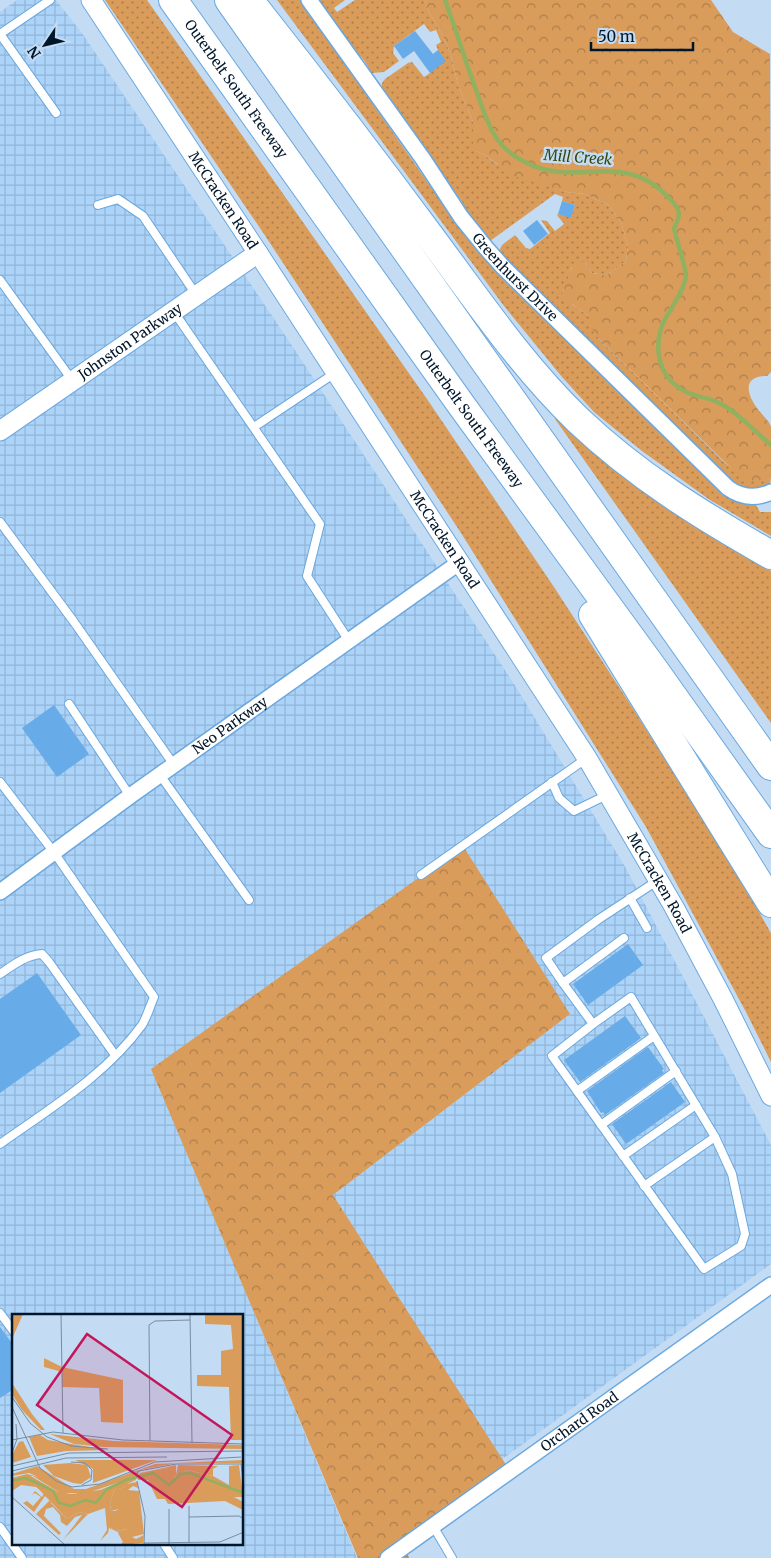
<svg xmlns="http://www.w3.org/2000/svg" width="771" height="1558" viewBox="0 0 771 1558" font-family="Merriweather,serif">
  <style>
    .industrial { fill: url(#industrial-grid); fill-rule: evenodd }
    .grass { fill: url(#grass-dots) }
    .forest { fill: url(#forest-crowns) }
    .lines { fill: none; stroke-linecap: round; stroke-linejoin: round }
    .stream { stroke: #91b161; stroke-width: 4.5 }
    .building { fill: #67ace8 }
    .service-casing { stroke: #6ba8df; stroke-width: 10 }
    .minor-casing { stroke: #6ba8df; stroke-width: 18 }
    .tertiary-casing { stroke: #6ba8df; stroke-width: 21 }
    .motorway-casing { stroke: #6ba8df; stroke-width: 30 }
    .service { stroke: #fff; stroke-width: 8 }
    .minor { stroke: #fff; stroke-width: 15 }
    .tertiary { stroke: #fff; stroke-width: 19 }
    .motorway { stroke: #fff; stroke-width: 28 }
    .labels { text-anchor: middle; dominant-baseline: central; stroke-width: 5; stroke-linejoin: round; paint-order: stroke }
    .street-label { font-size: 14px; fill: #00162a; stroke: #c4dcf3 }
    .water-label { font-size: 15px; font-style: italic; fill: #34480d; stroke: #c4dcf3 }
    .inset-river { fill: none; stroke: #91b161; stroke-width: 2.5 }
    .inset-road { fill: none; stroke: #768da3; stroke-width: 1 }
    .view { fill: #c2185b; fill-opacity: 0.15; stroke: #c2185b; stroke-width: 2.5 }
    .inset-edge { fill: none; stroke: #00162a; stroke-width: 2.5 }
  </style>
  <defs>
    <pattern id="industrial-grid" width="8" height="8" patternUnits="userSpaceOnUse" patternTransform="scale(1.25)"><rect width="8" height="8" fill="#acd4f9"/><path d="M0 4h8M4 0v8" fill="none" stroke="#92b5d6"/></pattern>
    <pattern id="grass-dots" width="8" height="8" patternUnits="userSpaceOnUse" patternTransform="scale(1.25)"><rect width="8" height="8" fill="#d99c5b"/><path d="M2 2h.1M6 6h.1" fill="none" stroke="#ae7e4b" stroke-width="1.8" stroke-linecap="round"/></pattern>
    <pattern id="forest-crowns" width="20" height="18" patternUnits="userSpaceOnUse" patternTransform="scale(1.25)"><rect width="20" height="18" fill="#d99c5b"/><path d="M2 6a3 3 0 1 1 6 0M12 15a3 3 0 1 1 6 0" fill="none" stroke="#ae7e4b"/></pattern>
  </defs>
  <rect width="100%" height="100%" fill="#c4dcf3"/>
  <path class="industrial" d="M17 0H56L82 33 289 341 516 687 627 870 771 1145V1264L501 1460 333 1195 570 1014 152 1069 357 1558H0V12ZM14 1316H242V1544H14Z"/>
  <g class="grass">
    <path d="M105 0H147L427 399 554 587 632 707 738 875 771 933V1062L746 1012 646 827 461 533 264 234Z"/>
    <path d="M277 0H300L459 227 490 265 721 491C732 500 742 504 756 505L760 512H771V536L710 500 642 451 594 412 562 377 504 306Z"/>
    <path d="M316 0H345L334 8 337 12 355 0H425L428 10 443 36 451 55 458 85 473 122 476 151 483 154 497 164 552 187 567 192 585 194 608 205 621 222 628 246 626 261 607 275 592 273 585 263 572 267 568 281 562 292 573 305 589 316 599 339 724 462C738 475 751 481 771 478L770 484C754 493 743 489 729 478L499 251 502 245 515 235 526 248 530 249 550 233 541 220 547 221 555 231 564 224 557 215 558 214 571 217 575 205 562 201 563 197 555 194 490 241 467 212 462 202 382 90V83L385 79 408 63 412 62 424 77 430 73 438 50 436 45 441 42 436 30 430 32 424 24 394 46 393 53 399 61 384 72 372 73 363 59 351 48Z"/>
    <path d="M556 416 629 480 661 505 771 571V723L555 419Z"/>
  </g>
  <g class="forest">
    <path d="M425 0H711L733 32 770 54 771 372 767 376C738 376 749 400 762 414 765 418 770 422 771 427 771 440 771 464 771 478 755 481 752 483 737 474L599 339 589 324V316C579 309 568 303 562 292 568 281 570 269 577 259L585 263 592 273 607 275 626 261 628 246 621 222 608 205 585 194 567 192 516 177 483 154 476 151 470 133 473 128V122L458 85 451 55 443 36 428 10Z"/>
    <path d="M463 846 570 1014 333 1195 510 1471 405 1546 409 1558H358L151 1069Z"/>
  </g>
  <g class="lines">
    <path class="stream" d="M445 0C456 30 465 60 476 90 482 107 487 124 497 139 504 149 516 158 527 163 577 188 624 149 669 198 680 209 682 214 674 228 676 238 686 268 686 276 684 291 671 308 664 321 655 340 656 367 672 382 686 396 700 395 717 402 737 411 754 431 771 445"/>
  </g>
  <g class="building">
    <path d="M415 31 433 54 438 50 446 61 430 73 414 51 403 59 394 46Z"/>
    <path d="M562 201 575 205 571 218 558 214Z"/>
    <path d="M537 220 548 234 534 245 523 231Z"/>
    <path d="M54 705 89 754 57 777 22 728Z"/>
    <path d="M628 944 643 965 588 1005 573 984Z"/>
    <path d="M37 973 81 1035 0 1093V999Z"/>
    <path d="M625 1016 641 1038 580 1082 564 1060Z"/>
    <path d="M648 1047 664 1069 662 1070 664 1073 605 1115 603 1112 601 1113 587 1091Z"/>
    <path d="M671 1082 685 1102 626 1144 612 1124Z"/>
    <path d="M0 1327 14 1346V1389L0 1398Z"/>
  </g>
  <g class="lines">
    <g class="service-casing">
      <g id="service">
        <path d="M0 34 56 113"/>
        <path d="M0 34 50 0"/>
        <path d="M98 205 118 199 143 216 197 296"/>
        <path d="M0 280 72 380"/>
        <path d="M174 312 320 524 307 576 349 641"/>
        <path d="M254 427 335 373"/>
        <path d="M0 522 74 622 174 765"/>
        <path d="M69 704 130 796"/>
        <path d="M160 775 249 900"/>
        <path d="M0 782 53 851 154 997C150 1006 147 1017 142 1025 106 1075 49 1109 0 1144"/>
        <path d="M552 782 559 798 574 811 607 795"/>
        <path d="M421 875 587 758"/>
        <path d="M630 898 647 928"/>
        <path d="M624 938 563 983 546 958 599 919 657 881"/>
        <path d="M0 974C13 965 26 955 42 954L49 962 115 1055"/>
        <path d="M563 983 593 1024 631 997 715 1137 732 1174 745 1234 741 1246 704 1269 552 1056 593 1024"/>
        <path d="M577 1091 654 1036"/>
        <path d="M601 1125 676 1071"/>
        <path d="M623 1156 696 1105"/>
        <path d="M644 1186 715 1137"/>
        <path d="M0 1313 14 1332"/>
        <path d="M433 1526 452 1558"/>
        <path d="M0 1527 22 1558"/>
        <path d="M164 1544 173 1558"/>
      </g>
    </g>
    <g class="minor-casing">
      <g id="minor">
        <path id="s1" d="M309 0 423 159 461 217 486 248 503 267 728 488C742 498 756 499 771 492"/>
        <path id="s2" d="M0 892 130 796 460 562"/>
        <path id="s3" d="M388 1558 771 1285"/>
      </g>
    </g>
    <g class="tertiary-casing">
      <g id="tertiary">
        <path id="s4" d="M91 0 258 253 587 758 674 907 723 999 771 1096"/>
        <path id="s5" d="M0 431 258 253"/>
      </g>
    </g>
    <g class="motorway-casing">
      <g id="motorway">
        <path id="s6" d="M173 0 462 406 653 668 771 834"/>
        <path d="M229 0 771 766"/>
        <path d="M256 9C316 85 375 162 432 239 478 301 522 366 578 420 636 475 702 516 771 555"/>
        <path d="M593 615 771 903"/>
      </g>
    </g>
    <use href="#service" class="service"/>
    <use href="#minor" class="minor"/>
    <use href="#tertiary" class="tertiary"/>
    <use href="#motorway" class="motorway"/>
  </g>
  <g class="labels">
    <g class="street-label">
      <text stroke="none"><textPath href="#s6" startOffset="109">Outerbelt South Freeway</textPath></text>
      <text stroke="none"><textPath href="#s4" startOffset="240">McCracken Road</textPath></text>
      <text stroke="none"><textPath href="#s1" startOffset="346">Greenhurst Drive</textPath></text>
      <text stroke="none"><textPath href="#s5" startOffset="158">Johnston Parkway</textPath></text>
      <text stroke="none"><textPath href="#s6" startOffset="514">Outerbelt South Freeway</textPath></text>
      <text stroke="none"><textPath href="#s4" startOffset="645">McCracken Road</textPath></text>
      <text stroke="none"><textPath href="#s2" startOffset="284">Neo Parkway</textPath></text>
      <text stroke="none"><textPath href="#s4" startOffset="1050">McCracken Road</textPath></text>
      <text stroke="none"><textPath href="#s3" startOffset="235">Orchard Road</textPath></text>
    </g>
    <g class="water-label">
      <text transform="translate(578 157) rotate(4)">Mill Creek</text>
    </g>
  </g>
  <g transform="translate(12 1314)">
    <rect width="231" height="231" fill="#c4dcf3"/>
    <path d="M0 69 20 100 33 116H29L10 96 0 80ZM38 120 101 127 231 131V135L91 133 62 130ZM28 121 36 126 95 136 54 137 25 142 17 123ZM11 127 19 143 0 149V141L7 128ZM63 146H145L81 169V155ZM231 146V149H165L128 156 123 163 75 179H48L21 162 0 164 15 160 26 163 17 159 0 162V160L25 152 62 175H74L143 150ZM58 149 75 151 79 163 69 170 61 169 42 162 31 151ZM164 151V161L166 151 206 152 201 155V162L175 156 159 165 155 162 156 154 125 160ZM124 166 115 170 125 168 126 174 121 172 116 176 127 177 132 220 120 223 124 225 132 221 131 229 108 231 111 228 106 219 115 215 104 217 97 213V200L107 195 99 197 98 190 102 176 114 173V168ZM6 168 22 170 38 183 39 189 55 205 67 198 76 200 51 226 70 201 63 203 55 212 49 208 48 201 41 193 34 195 32 202 49 219 47 221 24 200 38 186 33 182 22 198 11 189 15 187 21 192 29 183 23 179 20 181 23 177 30 183 32 179 24 173 9 171 0 177V171Z" fill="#d99c5b"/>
    <path d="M0 0H11L0 25ZM193 0H231V126H219L217 73 185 72V61H209V37L221 35 219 11 193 10ZM32 44 50 53 111 66V109L89 108 87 74 50 73V58L32 53ZM227 151 231 183H222L231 188V196L213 187 156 190 153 185H145L136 166H126L125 162 128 159 156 154 158 158 155 162 161 164 175 156 201 162 217 171V152ZM17 161 46 178 60 180 88 176 123 163 124 166 114 168 115 173 102 176 98 190 99 197H109L97 200 100 207 97 213 104 217 116 215 109 218 110 220 97 214 96 219 88 227 95 216 93 194 76 200 67 198 55 205 22 170 0 171V164Z" fill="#d99c5b"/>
    <path class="inset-river" d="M0 167 13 164 23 168 41 177 47 189 58 192 74 186 84 189 95 175 114 166 141 159 157 171 169 160 178 159 232 179"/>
    <path class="inset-road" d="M49 0 51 119M178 0 180 129M0 83 18 109 35 123 59 132 96 135M0 93 28 154 44 167 60 173 88 170 143 148 229 143M0 126 41 118 111 126 232 130M138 127 137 11 143 7 178 6M0 139 5 125 4 110M59 148 73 149 80 156 79 166 70 171M229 150 232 174M0 152 57 139 232 137M0 157 54 144 155 143M124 162 127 157 164 150H232M125 167 133 202 132 230M0 183 53 231M177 192V229M157 195V230M177 203 227 202 232 205M132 229 208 228 232 218"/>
    <path class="view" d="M75 20 220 121 170 193 25 91Z"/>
    <rect width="231" height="231" class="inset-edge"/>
  </g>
  <g transform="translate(45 45) rotate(235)" stroke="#c4dcf3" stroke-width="4" paint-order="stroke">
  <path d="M0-4L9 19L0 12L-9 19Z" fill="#00162a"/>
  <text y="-8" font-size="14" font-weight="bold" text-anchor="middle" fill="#00162a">N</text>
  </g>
  <path d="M591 42v8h102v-8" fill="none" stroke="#00162a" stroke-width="2.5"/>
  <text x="598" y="42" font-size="15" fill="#00162a" stroke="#c4dcf3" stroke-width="4" paint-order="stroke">50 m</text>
</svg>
